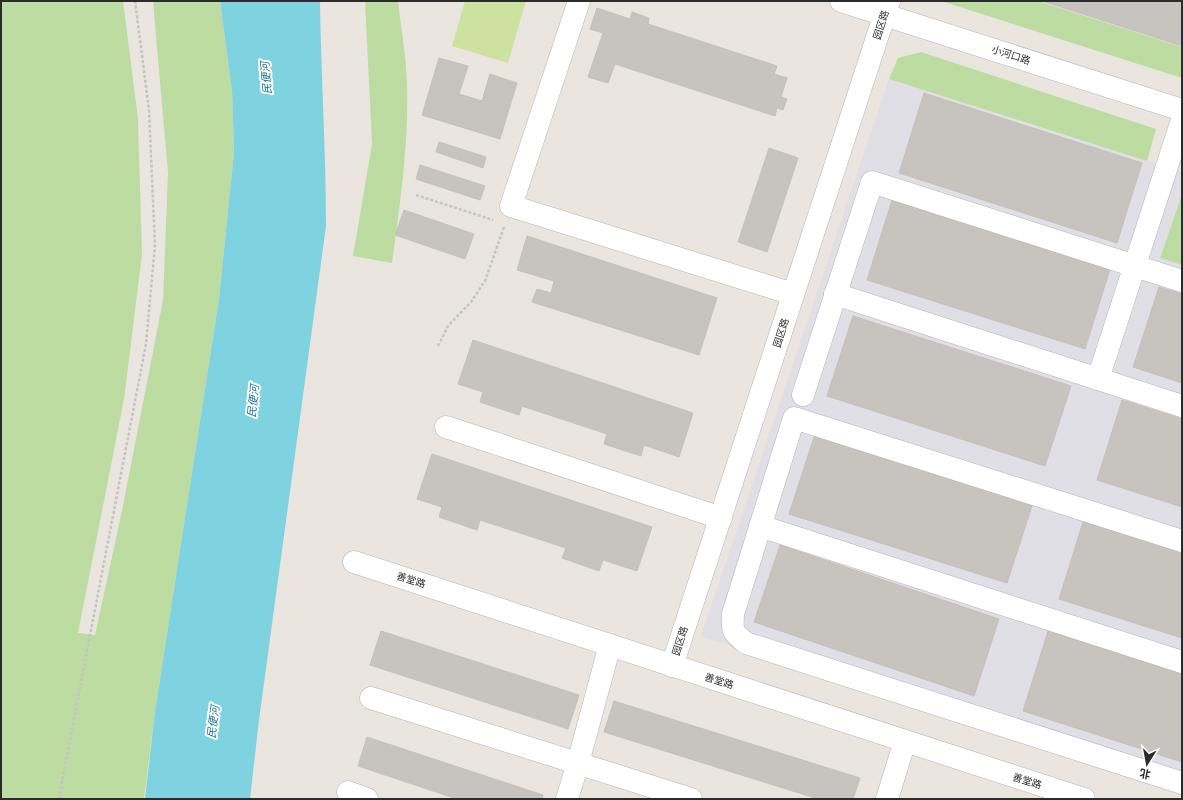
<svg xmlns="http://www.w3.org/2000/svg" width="1183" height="800" viewBox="0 0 1183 800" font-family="Helvetica,'Noto Sans SC',sans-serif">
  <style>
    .industrial { fill: #e0dfe5 }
    .green { fill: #bddca2 }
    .pitch { fill: #cee29f }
    .water { fill: #7fd3e1 }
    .building { fill: #c7c3be; stroke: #c7c0b9 }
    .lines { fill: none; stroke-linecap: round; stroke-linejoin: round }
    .minor-casing { stroke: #b0b3ba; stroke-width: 23 }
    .path { stroke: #c4c4c4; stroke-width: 2.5; stroke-dasharray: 3 2; stroke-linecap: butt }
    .minor { stroke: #fff; stroke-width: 22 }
    .labels { text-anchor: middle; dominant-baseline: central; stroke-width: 4; stroke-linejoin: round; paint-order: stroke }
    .street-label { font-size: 10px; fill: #2b2b2b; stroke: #fff }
    .water-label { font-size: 11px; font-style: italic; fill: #1d758e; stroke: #fff }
  </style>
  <rect width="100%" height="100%" fill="#ebe5df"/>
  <path class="industrial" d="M889 79 1182 172V194L1160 257 1182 265V791L701 636Z"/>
  <g class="green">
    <path d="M1 1H123L138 119 142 254 124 399 78 633 95 635 122 511 163 300 168 173 153 1H220L232 91 234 152 219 299 155 711 144 799H1Z"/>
    <path d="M365 1H398C401 28 406 56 407 83 409 144 400 203 392 263L353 256 372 144Z"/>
    <path d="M941 1H1038L1182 47V78Z"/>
    <path d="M921 52 1156 129 1147 161 889 79 898 58Z"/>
    <path d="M1182 194V265L1160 258Z"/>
  </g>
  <path class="pitch" d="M465 1H526L508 63 452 46Z"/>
  <path class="water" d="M220 1H320C321 76 326 151 326 226L259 720 250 799H145L155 711 219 299 234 152 232 91Z"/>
  <g class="building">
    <path d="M1042 1H1182V46Z"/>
    <path d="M597 8 630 19 632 12 649 18 648 24 777 66 774 74 787 78 781 97 787 99 783 110 777 108 775 116 615 64 608 83 588 77 603 33 590 29Z"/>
    <path d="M439 58 468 66 459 94 482 101 490 74 517 83 500 139 422 115Z"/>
    <path d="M924 93 1142 163 1117 243 899 173Z"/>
    <path d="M439 142 486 157 483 168 436 152Z"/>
    <path d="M769 148 798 158 767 252 738 242Z"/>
    <path d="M420 165 485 186 480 200 416 179Z"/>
    <path d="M892 200 1110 269 1085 349 867 280Z"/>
    <path d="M404 210 474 234 465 259 395 235Z"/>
    <path d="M527 236 717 298 699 355 532 302 537 289 551 293 554 281 517 270Z"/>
    <path d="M1159 287 1182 294V383L1133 367Z"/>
    <path d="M853 316 1071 386 1045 466 827 396Z"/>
    <path d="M473 340 693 413 679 457 644 445 641 456 604 444 607 434 522 406 519 415 480 402 483 392 458 384Z"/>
    <path d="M1122 400 1182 419V507L1097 480Z"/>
    <path d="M815 434 1033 503 1007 583 789 514Z"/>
    <path d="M432 454 652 527 637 571 603 560 599 571 562 558 566 548 480 520 477 530 439 517 442 507 417 499Z"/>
    <path d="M1084 519 1182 550V638L1059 599Z"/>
    <path d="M780 545 999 619 974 696 754 622Z"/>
    <path d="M381 631 579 695 568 729 370 665Z"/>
    <path d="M1048 631 1182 674V762L1023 711Z"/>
    <path d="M614 701 860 778 853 799H818L604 732Z"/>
    <path d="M367 737 543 795 542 799H457L358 766Z"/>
  </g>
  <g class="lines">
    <g class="minor-casing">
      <g id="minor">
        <path d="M579 1 511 206 793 294"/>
        <path d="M841 1 1182 110"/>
        <path d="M835 294 1182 406"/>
        <path d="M1098 379 1182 120"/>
        <path d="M803 395 872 182 1182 281"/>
        <path d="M446 427 721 518"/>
        <path d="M760 526 1182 662"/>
        <path d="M1182 541 794 418 733 614C732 631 732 632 746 643L1182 783"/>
        <path d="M354 562 1084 799"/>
        <path d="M672 666 889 1"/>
        <path d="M371 698 691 799"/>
        <path d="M348 792 367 799"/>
        <path d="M567 799 578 763 610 645"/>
        <path d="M887 799 905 741"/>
      </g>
    </g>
    <g class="path">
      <path d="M416 195 493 220"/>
      <path d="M438 346 448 326 471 302 485 281 504 227"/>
      <path d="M60 799 62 781 146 344 155 245 149 110 135 1"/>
    </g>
    <use href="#minor" class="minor"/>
  </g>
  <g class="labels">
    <g class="street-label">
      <text transform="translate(881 25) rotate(-72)">园区路</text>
      <text transform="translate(1011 55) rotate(18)">小河口路</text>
      <text transform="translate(781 333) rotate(-72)">园区路</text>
      <text transform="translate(411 580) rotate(18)">善堂路</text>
      <text transform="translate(680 641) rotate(-72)">园区路</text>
      <text transform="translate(719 681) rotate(18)">善堂路</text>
      <text transform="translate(1027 781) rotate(18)">善堂路</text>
    </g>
    <g class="water-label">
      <text transform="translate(266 78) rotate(-95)">民便河</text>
      <text transform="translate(253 401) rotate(-84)">民便河</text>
      <text transform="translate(213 722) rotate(-83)">民便河</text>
    </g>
  </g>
  <rect width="1183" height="800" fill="none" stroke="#2b2b2b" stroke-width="4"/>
  <g transform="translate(1147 764) rotate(191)" stroke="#ffffff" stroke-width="3" paint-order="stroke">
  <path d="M0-3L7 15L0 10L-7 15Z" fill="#2b2b2b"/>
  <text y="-6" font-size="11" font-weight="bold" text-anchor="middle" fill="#2b2b2b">北</text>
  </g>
</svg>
